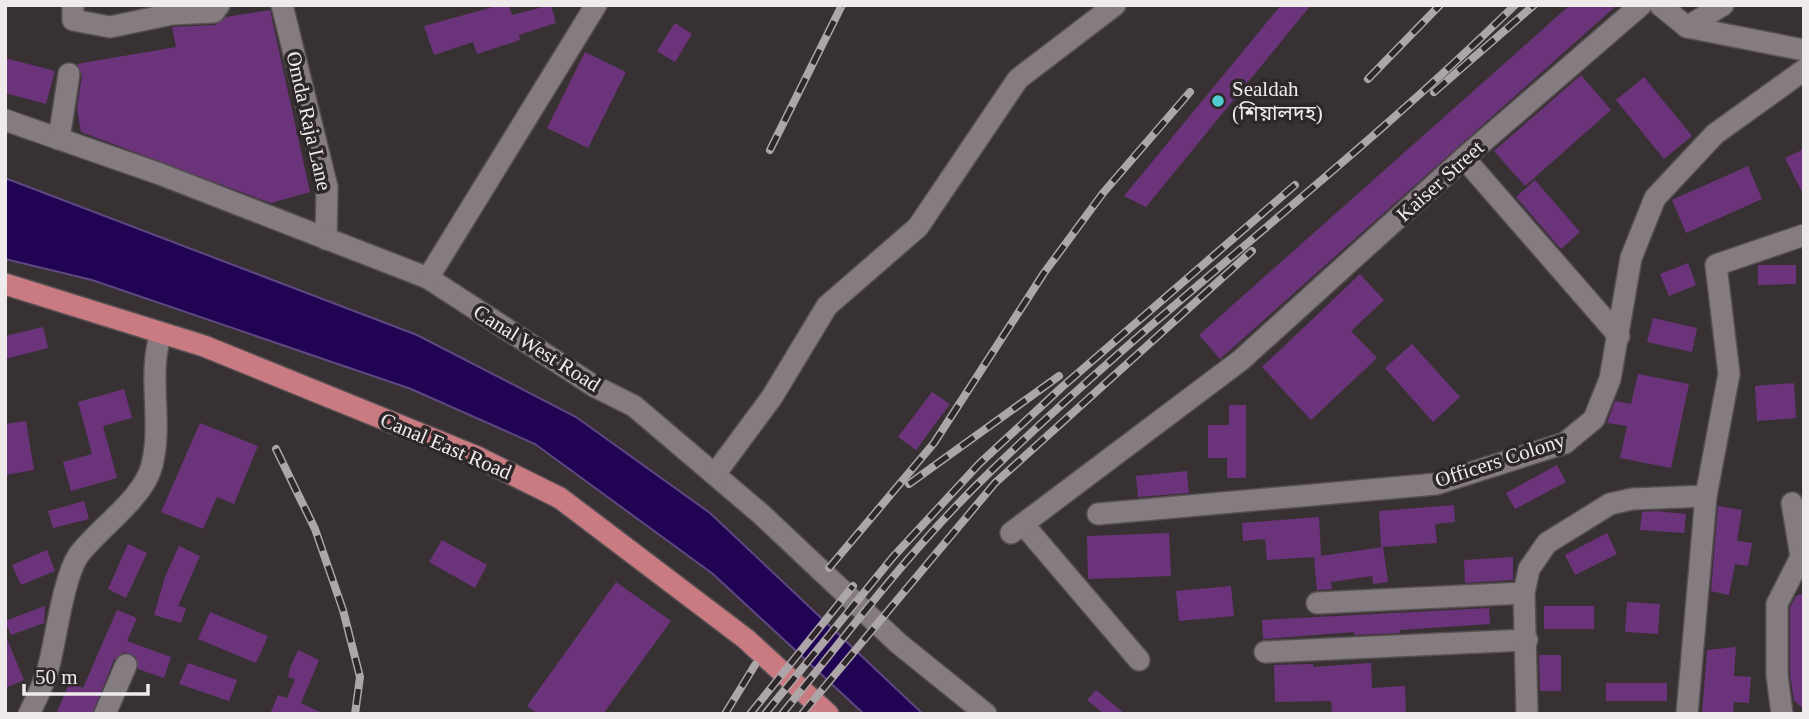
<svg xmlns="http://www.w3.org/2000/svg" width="1809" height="719" viewBox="0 0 1809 719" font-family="'Times New Roman','Noto Sans Bengali',serif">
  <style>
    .water { fill: #200353; stroke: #5e4881; stroke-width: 2 }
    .building { fill: #6b347a }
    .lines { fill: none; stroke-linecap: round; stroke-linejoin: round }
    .minor-casing { stroke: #554f52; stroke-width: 24 }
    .major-casing { stroke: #554f52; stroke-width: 24 }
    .minor { stroke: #847c80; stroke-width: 21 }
    .major { stroke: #ca7b81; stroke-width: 21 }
    .rail-casing { stroke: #aca6a8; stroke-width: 8 }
    .rail { stroke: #2e272a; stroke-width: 5; stroke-dasharray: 16; stroke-linecap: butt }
    .poi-dot { fill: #51ccd2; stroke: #2e272a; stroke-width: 2.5 }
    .labels { text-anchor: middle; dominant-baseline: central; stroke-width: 7; stroke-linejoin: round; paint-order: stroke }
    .poi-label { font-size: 21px; fill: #efeaec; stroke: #2e272a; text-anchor: start }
    .street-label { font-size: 21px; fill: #efeaec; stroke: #2e272a }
  </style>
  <rect width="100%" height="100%" fill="#383134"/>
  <path class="water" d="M5 178 417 335 576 417 710 513 923 714H864L713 574 535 444 411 389 92 280 5 259Z"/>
  <g class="building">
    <path d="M500 5H509L512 15 551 5 556 23 519 35 520 40 477 54 473 42 434 55 424 26Z"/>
    <path d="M1281 5H1311L1146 207 1124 196Z"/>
    <path d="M1570 5H1617L1220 359 1199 335Z"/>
    <path d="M270 10 310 192 271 203 81 132 77 109 82 75 77 64 176 47 172 27 215 25 226 17Z"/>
    <path d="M675 23 692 34 675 62 657 51Z"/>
    <path d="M585 52 626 72 588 148 547 128Z"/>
    <path d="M5 58 55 71 46 104 5 93Z"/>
    <path d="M1581 75 1611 110 1525 186 1494 151Z"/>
    <path d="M1644 77 1692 136 1664 159 1616 100Z"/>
    <path d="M1804 149V196L1785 158Z"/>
    <path d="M1748 166 1762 199 1686 233 1672 200Z"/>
    <path d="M1535 180 1580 232 1561 249 1516 197Z"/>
    <path d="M1688 263 1696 285 1669 296 1660 274Z"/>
    <path d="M1758 265H1796V284L1758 285Z"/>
    <path d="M1360 274 1384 300 1351 331 1377 358 1311 420 1262 367Z"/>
    <path d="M1653 318 1697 328 1692 352 1647 342Z"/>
    <path d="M43 327 48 348 5 359V336Z"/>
    <path d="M1412 344 1460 397 1433 422 1385 368Z"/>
    <path d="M1638 374 1689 384 1671 468 1620 458 1627 426 1607 423 1615 401 1631 404Z"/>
    <path d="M1794 383 1796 418 1757 421 1755 386Z"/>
    <path d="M124 389 132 418 103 426 117 478 71 491 63 462 92 454 78 402Z"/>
    <path d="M932 392 950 404 916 450 898 437Z"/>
    <path d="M1229 405H1246V478H1227V458H1208V425H1229Z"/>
    <path d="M26 421 34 470 5 475V424Z"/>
    <path d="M200 423 258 446 234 504 217 497 203 529 161 512Z"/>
    <path d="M1557 465 1566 482 1515 509 1506 493Z"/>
    <path d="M1187 471 1189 493 1138 497 1136 476Z"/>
    <path d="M84 501 89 519 53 528 48 511Z"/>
    <path d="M1454 505 1455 522 1435 524 1437 543 1381 547 1379 511Z"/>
    <path d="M1718 506 1742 510 1737 541 1752 543 1748 566 1735 564 1729 595 1711 591Z"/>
    <path d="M1655 511 1686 514 1684 533 1640 530 1642 512Z"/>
    <path d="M1319 517 1321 556 1383 547 1388 582 1373 584 1372 576 1331 582 1332 589 1317 590 1314 557 1267 560 1265 539 1243 541 1242 523Z"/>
    <path d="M1169 533 1171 576 1088 579 1087 536Z"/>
    <path d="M1607 533 1617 554 1575 575 1565 555Z"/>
    <path d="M442 540 487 565 475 588 429 562Z"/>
    <path d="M128 544 147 553 126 598 108 589Z"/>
    <path d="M179 546 200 556 178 606 186 608 181 623 154 615 165 577Z"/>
    <path d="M47 550 55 571 21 585 12 565Z"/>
    <path d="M1513 557V580L1465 583 1464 560Z"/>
    <path d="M616 582 671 621 603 714H538L527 706Z"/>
    <path d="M1231 586 1234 616 1179 621 1176 591Z"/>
    <path d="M1804 593V709L1794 701 1790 674V607L1796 596Z"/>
    <path d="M1627 602 1660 604 1658 634 1625 632Z"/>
    <path d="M45 606 44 623 11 635 5 621Z"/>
    <rect x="1544" y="606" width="50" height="23"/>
    <path d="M1489 608 1490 624 1400 630V633L1354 635V632L1263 639 1262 620Z"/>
    <path d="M117 610 137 618 127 641 171 657 164 678 138 669 136 657 124 652 114 660 92 714H56L70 682 83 688Z"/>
    <path d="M210 612 268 636 256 663 198 639Z"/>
    <path d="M5 634 24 680 5 688Z"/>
    <path d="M1736 647 1734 676 1751 677 1749 703 1734 702 1733 714H1702L1707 650Z"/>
    <path d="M298 650 319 660 301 703 324 714H270L278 695 287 698 295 679 288 677 290 668Z"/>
    <path d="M1539 655H1561V691H1540Z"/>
    <path d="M188 663 237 680 229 701 179 684Z"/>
    <path d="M1371 663 1372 688 1405 686 1406 714H1332L1331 701 1275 702 1274 665 1313 664V667Z"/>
    <rect x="1606" y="683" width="61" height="18"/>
    <path d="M1096 690 1125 714H1104L1087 700Z"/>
  </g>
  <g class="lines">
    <g class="minor-casing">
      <g id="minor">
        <path d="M73 5V20L110 27 172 14 214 12 219 5"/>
        <path d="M282 5 327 187 326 239"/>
        <path d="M1660 5 1687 27 1804 50"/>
        <path d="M1687 27 1723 5"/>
        <path d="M5 120 160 174 428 278 594 386 634 406 761 514 898 643 986 714"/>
        <path d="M59 139 69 74"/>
        <path d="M1464 158 1619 336"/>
        <path d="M428 278 596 5"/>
        <path d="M715 474 772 397 827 306 918 227 1018 79 1115 5"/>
        <path d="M1792 503 1801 556"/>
        <path d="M1098 514 1436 484 1565 443 1594 419 1610 379 1631 258 1655 198 1715 134 1804 70"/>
        <path d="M1023 524 1139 660"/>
        <path d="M1011 533 1241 360 1464 158 1641 5"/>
        <path d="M1317 603 1524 593"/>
        <path d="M1265 652 1527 640"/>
        <path d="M29 714C36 699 44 684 48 669 56 640 63 579 78 556 96 530 144 499 152 465 163 421 147 375 161 333"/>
        <path d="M105 714 126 665"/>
        <path d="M1527 714 1524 593 1529 569 1547 543 1610 504 1632 499 1706 496 1729 374 1716 265 1804 235"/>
        <path d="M1687 714 1706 496"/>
        <path d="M1782 714 1777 675V604L1804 551"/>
      </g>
    </g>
    <g class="major-casing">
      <path id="major" d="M5 284 204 346 475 456 560 498 746 639 828 714"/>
    </g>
    <use href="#minor" class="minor"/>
    <use href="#major" class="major"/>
    <g class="rail-casing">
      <g id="rail">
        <path d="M1368 79 1440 5"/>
        <path d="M1434 92 1534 5"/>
        <path d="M770 150 842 5"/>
        <path d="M276 449 315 529 343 610 360 677 355 714"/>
        <path d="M909 484 1059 376"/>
        <path d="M829 568 934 443 1044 273 1103 193 1190 92"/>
        <path d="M725 714 755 665"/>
        <path d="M750 714 853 586"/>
        <path d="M765 714 893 557 979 464 1062 387 1295 185"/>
        <path d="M782 714C849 632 913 546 989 473 1157 309 1347 170 1515 5"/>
        <path d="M802 714 995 483 1252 251"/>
      </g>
    </g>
    <use href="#rail" class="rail"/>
  </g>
  <circle class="poi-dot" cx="1218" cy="101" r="7"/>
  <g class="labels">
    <g class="poi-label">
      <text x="1232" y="89">Sealdah<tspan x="1232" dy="24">(শিয়ালদহ)</tspan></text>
    </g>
    <g class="street-label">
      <text transform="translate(309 121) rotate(77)">Omda Raja Lane</text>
      <text transform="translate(1440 181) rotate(-42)">Kaiser Street</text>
      <text transform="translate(537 348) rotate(32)">Canal West Road</text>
      <text transform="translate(446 446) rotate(23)">Canal East Road</text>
      <text transform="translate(1500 460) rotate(-18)">Officers Colony</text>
    </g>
  </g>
  <rect width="1809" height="719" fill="none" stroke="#efeaec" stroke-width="14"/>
  <path d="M24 684v10h124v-10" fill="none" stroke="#efeaec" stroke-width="3.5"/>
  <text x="35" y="684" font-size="21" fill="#efeaec" stroke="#2e272a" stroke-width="5" paint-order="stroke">50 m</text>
</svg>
